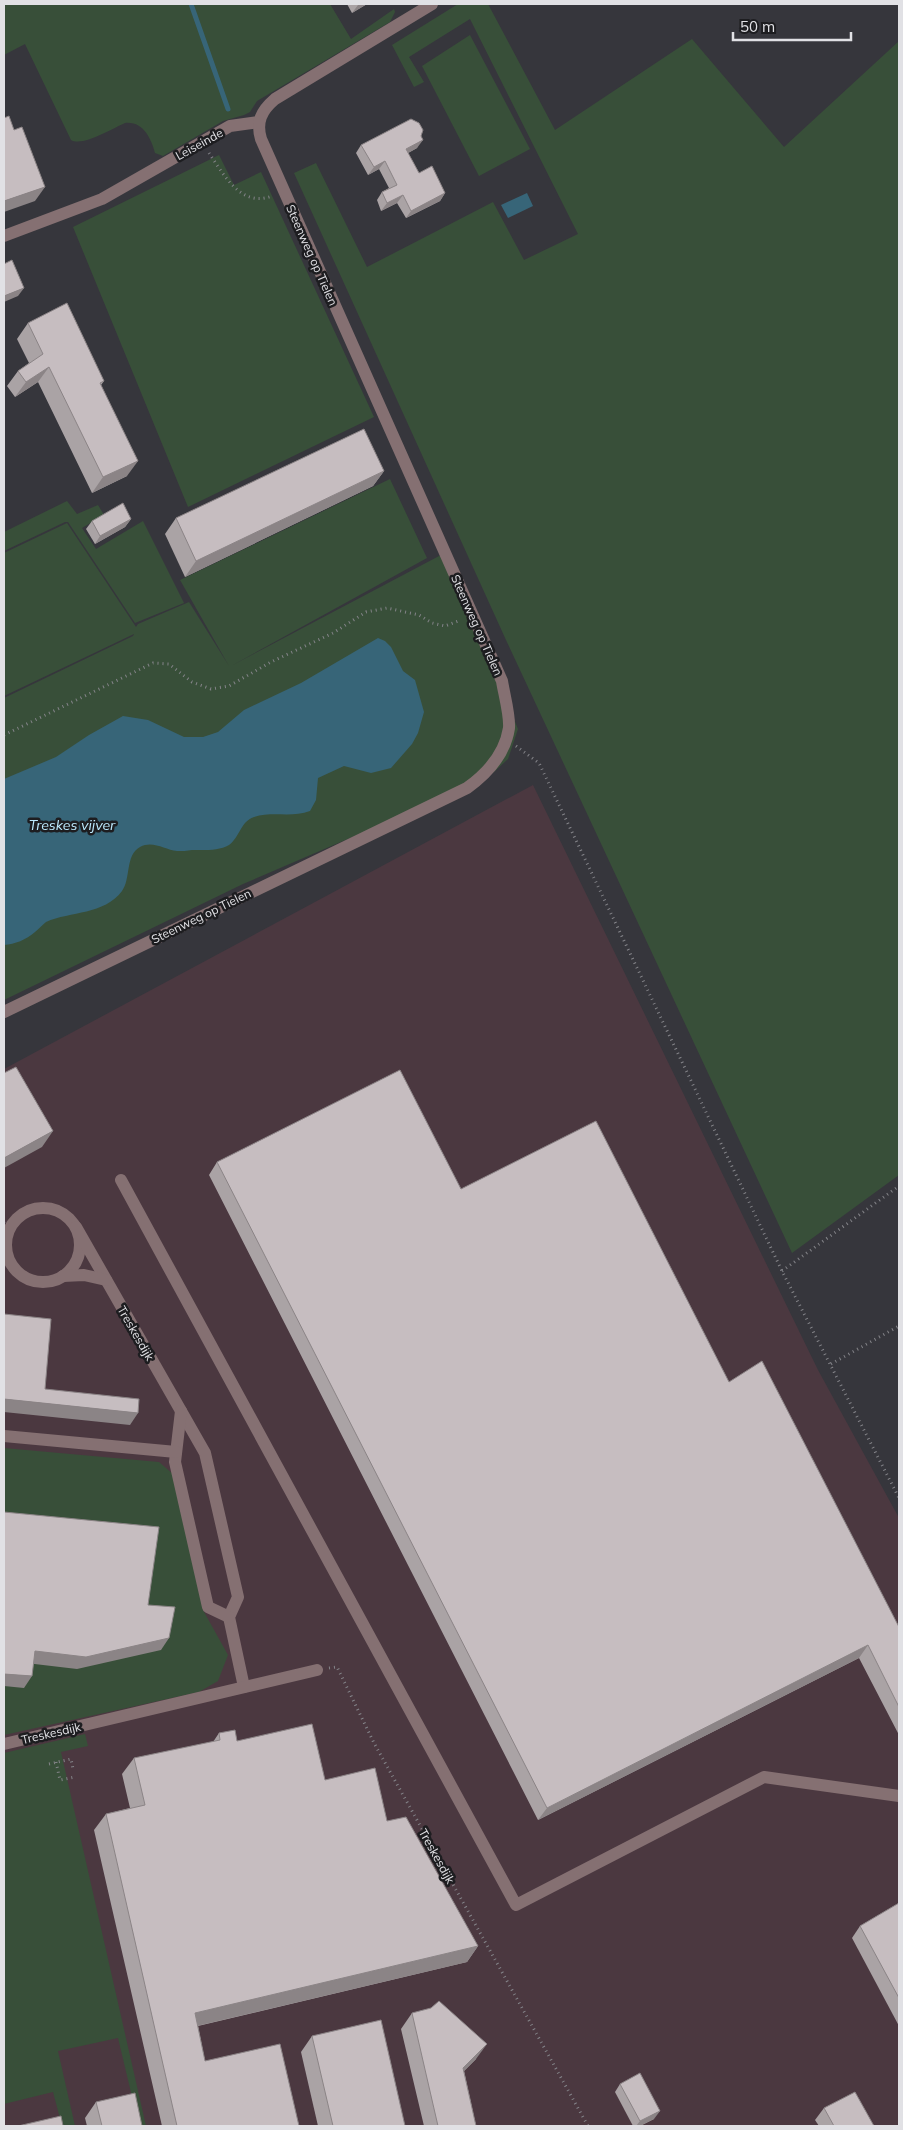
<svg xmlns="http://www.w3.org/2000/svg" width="903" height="2130" viewBox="0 0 903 2130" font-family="Mulish,sans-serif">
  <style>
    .industrial { fill: #4b3840 }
    .green { fill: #384f39 }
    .water { fill: #376578 }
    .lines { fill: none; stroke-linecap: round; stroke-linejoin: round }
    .stream { stroke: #376578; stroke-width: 5 }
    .path { stroke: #848489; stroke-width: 3; stroke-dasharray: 1 4; stroke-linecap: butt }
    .minor { stroke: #857072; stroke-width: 12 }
    .wall { fill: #aaa3a5 }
    .shaded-wall { fill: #8b8486 }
    .building { fill: #c6bdc0; stroke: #8b8486 }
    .labels { text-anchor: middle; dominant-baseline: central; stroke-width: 5; stroke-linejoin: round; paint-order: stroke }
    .street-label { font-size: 12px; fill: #e1e1e5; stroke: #1d1d20 }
    .water-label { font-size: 14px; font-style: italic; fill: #bdeafe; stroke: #1d1d20 }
  </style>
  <rect width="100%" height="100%" fill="#36363c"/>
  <path class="industrial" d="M533 785 818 1370 899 1518V2126H4V1069Z"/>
  <g class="green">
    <path d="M4 4H330L351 39 394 9 395 12 390 22 257 101 250 112 244 115 223 121 163 156 155 153C151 138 143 121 125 123 113 128 83 147 71 140L25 44 4 55Z"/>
    <path d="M458 4H488L555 130 692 39 784 147 899 41V1175L792 1253 506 640 294 173 316 163 367 267 493 202 524 260 578 234 470 19 409 57 424 82 414 87 392 45Z"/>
    <path d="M470 35 530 149 479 176 422 66Z"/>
    <path d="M219 155 234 185 261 172 374 417 188 507 73 227Z"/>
    <path d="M390 479 427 558 231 666 441 555 488 655 518 729 508 759 494 772 457 792 243 884 4 1000V698L133 636 134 634 4 696V553L67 523 136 627 138 624 189 602 229 666 180 580Z"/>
    <path d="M67 501 77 514 98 505 104 515 82 528 96 549 143 521 184 603 135 623 68 522H65L4 551V532Z"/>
    <path d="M4 1448 159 1462 173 1474 203 1610 228 1655 218 1681 199 1692 4 1735Z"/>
    <path d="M85 1734 88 1746 61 1752 146 2126H139L118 2038 58 2051 75 2126H62L53 2092 4 2104V1753Z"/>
  </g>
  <g class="water">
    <path d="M527 193 533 206 508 218 501 205Z"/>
    <path d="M378 638 385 641 391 647 403 671 415 680 424 712 418 733 412 744 391 768 371 773 344 766 318 778 316 800 310 811C292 818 272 811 254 817 240 822 240 837 229 845 219 851 204 850 192 850 187 851 182 851 177 851 165 850 153 840 140 847 125 855 131 879 122 891 104 915 71 911 46 922 42 925 39 929 35 932 26 940 15 944 4 945V779L56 757 89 735 123 716 148 720 184 737H203L218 732 244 710 301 683Z"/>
  </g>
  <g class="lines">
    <path class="stream" d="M191 4 228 109"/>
    <g class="path">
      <path d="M209 153C224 175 241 208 272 196"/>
      <path d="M4 735 153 663 169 664 192 682 211 689 229 686 271 662 333 633 366 612 387 608 419 615 432 623 445 626 461 620"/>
      <path d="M516 746 539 763 782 1271 899 1498"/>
      <path d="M4 1223 11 1226"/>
      <path d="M782 1271 899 1186"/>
      <path d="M831 1364 899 1326"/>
      <path d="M329 1668 337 1667 374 1743 588 2126"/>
      <path d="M56 1762 60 1780 75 1777"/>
      <path d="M49 1764 71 1759 73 1769"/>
    </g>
    <g class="minor">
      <path d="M4 236 102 199 230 126 259 122"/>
      <path d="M4 1012 467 788C488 773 505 754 509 728 510 715 504 694 502 681L261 139C256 122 261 111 275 99L432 4"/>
      <path d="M121 1180 516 1905 764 1777 899 1796"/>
      <circle cx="43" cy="1245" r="37"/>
      <path d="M76 1227 205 1453 238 1597 229 1617 244 1687"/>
      <path d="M63 1276 84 1275 106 1280"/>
      <path d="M181 1411 175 1462 208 1607 229 1617"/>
      <path d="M4 1436 176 1452"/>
      <path d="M4 1744 317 1670"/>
    </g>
  </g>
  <g class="wall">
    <path d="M347 4H367L352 13Z"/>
    <path d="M421 136 417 148 408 153 419 173 445 193 440 201 406 218 397 203 381 211 377 200 382 192 389 188 379 169 368 175 356 153 361 145Z"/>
    <path d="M28 323 104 381 101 385 127 476 92 493 38 382 15 397 7 386 18 371 29 363 17 339Z"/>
    <path d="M384 471 373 486 185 577 165 534 176 518Z"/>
    <path d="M131 519 125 527 95 544 86 529 92 521Z"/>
    <path d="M217 1162 461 1189 729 1382 899 1627V1735L859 1658 538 1820 209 1175Z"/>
    <path d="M219 1733 325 1780 387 1821 478 1946 467 1962 198 2026 205 2061 299 2126H162L94 1830 106 1814 130 1808 122 1774 134 1758 213 1742Z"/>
    <path d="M899 1903V2026L852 1938 860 1926Z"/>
    <path d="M412 2013 476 2059 464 2071 476 2126H424L401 2029Z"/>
    <path d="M312 2036 405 2126H318L301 2052Z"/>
    <path d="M620 2084 654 2119 640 2126H633L615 2092Z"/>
    <path d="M96 2102 142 2126H87L85 2118Z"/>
    <path d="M824 2108 874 2126H819L815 2120Z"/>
  </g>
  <g class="shaded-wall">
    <path d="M359 4H367L352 13 358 5Z"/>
    <path d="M423 140 417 148 401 157 406 149Z"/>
    <path d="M385 161 379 169 368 175 374 167Z"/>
    <path d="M45 187 35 201 4 212V201Z"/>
    <path d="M445 193 440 201 406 218 411 211Z"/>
    <path d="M403 195 397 203 381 211 387 203Z"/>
    <path d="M24 288 18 296 4 302V296Z"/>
    <path d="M49 367 38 382 15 397 26 382Z"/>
    <path d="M138 461 127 476 92 493 103 477Z"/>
    <path d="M384 471 373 486 185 577 196 561Z"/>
    <path d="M131 519 125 527 95 544 100 536Z"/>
    <path d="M53 1131 42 1147 4 1168V1158Z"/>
    <path d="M4 1399 138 1413 130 1425 4 1412Z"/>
    <path d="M169 1638 161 1650 77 1669 26 1663 35 1651Z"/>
    <path d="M868 1645 859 1658 538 1820 547 1808Z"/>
    <path d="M4 1674 32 1676 24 1688 4 1686Z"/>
    <path d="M478 1946 467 1962 184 2029 195 2013Z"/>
    <path d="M487 2044 476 2059 452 2083 463 2068Z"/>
    <path d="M660 2111 654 2119 640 2126H636L640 2121Z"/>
  </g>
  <g class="building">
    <path d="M9 116 14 130 22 127 45 187 4 201V118Z"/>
    <path d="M411 119 419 123 423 130 421 136 423 140 406 149 419 173 432 166 445 193 411 211 403 195 387 203 382 192 397 185 385 161 374 167 361 145Z"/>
    <path d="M12 260 24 288 4 296V264Z"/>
    <path d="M67 303 104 381 100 383 138 461 103 477 49 367 26 382 18 371 43 354 28 323Z"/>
    <path d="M364 429 384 471 196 561 176 518Z"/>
    <path d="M123 503 131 519 100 536 92 521Z"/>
    <path d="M16 1067 53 1131 4 1158V1073Z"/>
    <path d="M400 1070 461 1189 596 1121 729 1382 762 1361 899 1627V1707L868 1645 547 1808 217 1162Z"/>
    <path d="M4 1314 51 1319 45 1389 139 1399 138 1413 4 1399Z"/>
    <path d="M4 1512 159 1527 148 1605 175 1607 169 1638 86 1657 35 1651 32 1676 4 1674Z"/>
    <path d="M312 1724 325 1780 375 1768 387 1821 406 1817 478 1946 195 2013 205 2061 280 2044 299 2126H177L106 1814 145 1805 134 1758 220 1740 219 1733 235 1730 237 1741Z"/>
    <path d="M899 1903V1998L860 1926Z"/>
    <path d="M439 2001 487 2044 463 2068 476 2126H438L412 2013 431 2008Z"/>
    <path d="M381 2020 405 2126H333L312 2036Z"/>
    <path d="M640 2073 660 2111 640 2121 620 2084Z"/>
    <path d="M855 2092 874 2126H834L824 2108Z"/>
    <path d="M135 2093 142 2126H102L96 2102Z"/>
    <path d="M61 2116 63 2126H18Z"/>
  </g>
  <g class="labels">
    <g class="street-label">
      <text transform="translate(199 144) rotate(-29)">Leiseinde</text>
      <text transform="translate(312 255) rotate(66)">Steenweg op Tielen</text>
      <text transform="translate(477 625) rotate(66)">Steenweg op Tielen</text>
      <text transform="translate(201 916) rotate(-26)">Steenweg op Tielen</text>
      <text transform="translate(136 1333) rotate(60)">Treskesdijk</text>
      <text transform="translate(51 1733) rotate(-13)">Treskesdijk</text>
      <text transform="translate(437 1856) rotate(61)">Treskesdijk</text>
    </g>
    <g class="water-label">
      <text x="72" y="825">Treskes vijver</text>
    </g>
  </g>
  <rect width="903" height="2130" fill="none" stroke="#e1e1e5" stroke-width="10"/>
  <path d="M733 32v8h118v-8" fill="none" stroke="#e1e1e5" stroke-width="2.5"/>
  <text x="740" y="32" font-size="15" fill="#e1e1e5" stroke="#1d1d20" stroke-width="4" paint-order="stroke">50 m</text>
</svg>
